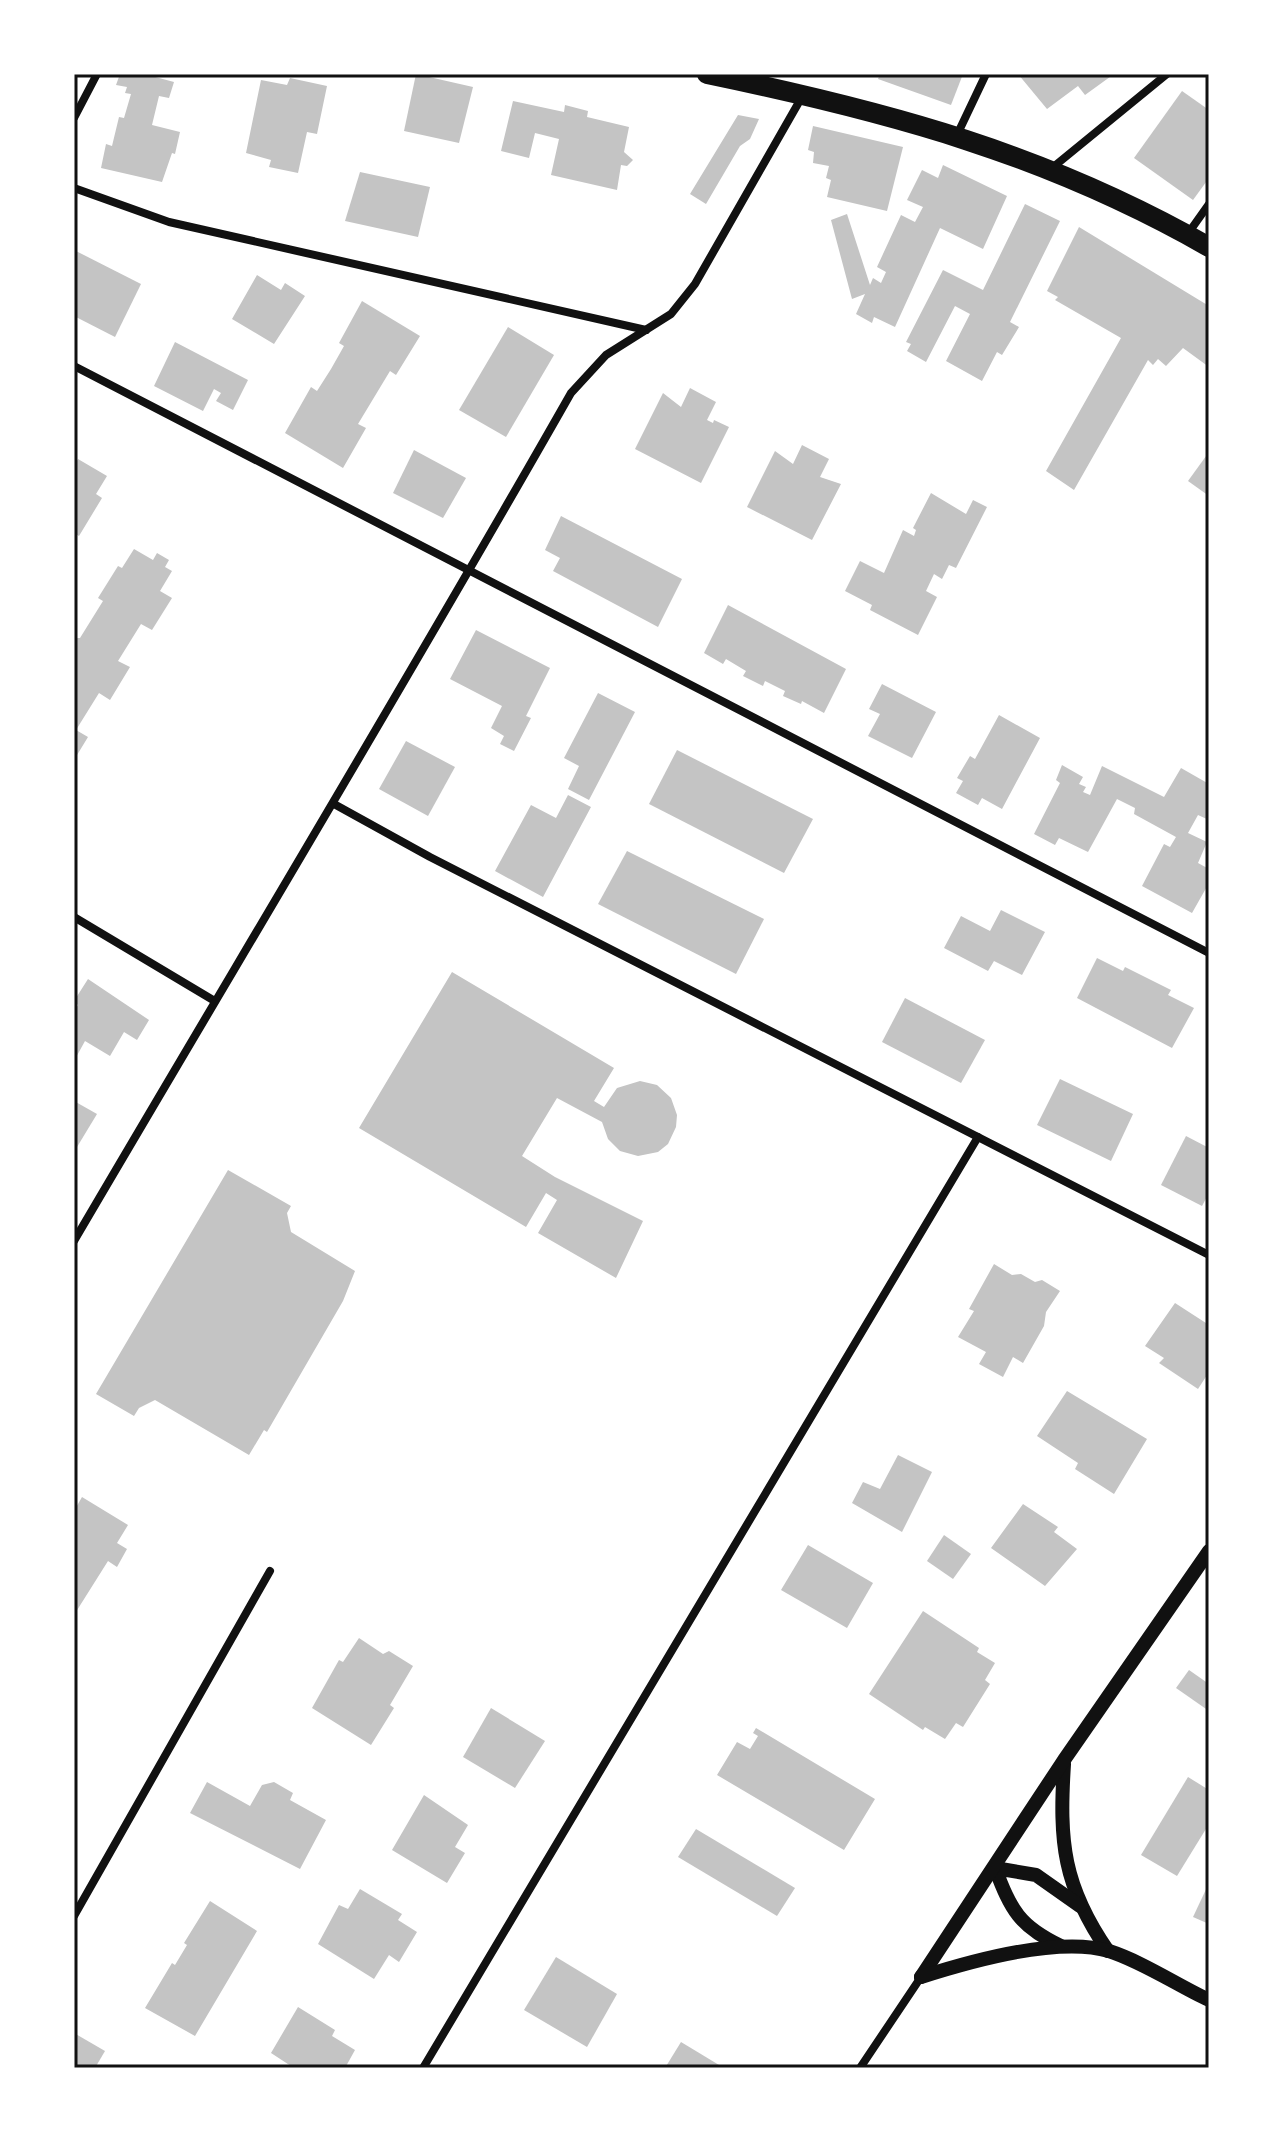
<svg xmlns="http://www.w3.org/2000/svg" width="1283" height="2142" viewBox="0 0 1283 2142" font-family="Quicksand,sans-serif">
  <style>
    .building { fill: #c4c4c4 }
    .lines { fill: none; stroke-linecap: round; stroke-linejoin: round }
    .minor { stroke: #111; stroke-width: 8 }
    .tertiary { stroke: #111; stroke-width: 14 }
    .primary { stroke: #111; stroke-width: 20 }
    .neatline { fill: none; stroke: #111; stroke-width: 3 }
  </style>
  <rect width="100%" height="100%" fill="#fff"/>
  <g class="building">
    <path d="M120 74H144L174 82 169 98 159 96 152 125 180 132 175 154 172 153 162 182 101 168 106 144 112 146 119 117 124 118 131 94 125 93 127 87 116 85Z"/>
    <path d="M416 74 473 87 459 143 404 131Z"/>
    <path d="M880 74H963L951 105 878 79Z"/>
    <path d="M1018 74H1114L1085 95 1078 86 1047 109Z"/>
    <path d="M290 78 327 86 317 134 307 132 298 173 269 167 271 160 246 153 261 80 287 85Z"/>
    <path d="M1182 91 1209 110V178L1193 200 1134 158Z"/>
    <path d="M513 101 564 112 565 105 588 111 587 117 629 127 624 152 633 160 627 166 621 165 617 190 551 175 559 139 535 133 529 158 501 151Z"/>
    <path d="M738 115 759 119 750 139 740 146 706 204 690 194Z"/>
    <path d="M813 126 903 147 887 211 827 197 831 180 826 178 829 166 813 163 814 152 808 150Z"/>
    <path d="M943 165 1007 196 983 249 940 228 895 327 874 317 872 323 856 314 865 294 852 299 831 220 847 214 870 285 873 278 881 283 886 272 877 267 901 215 915 222 923 207 907 200 922 170 938 178Z"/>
    <path d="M360 172 430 187 418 237 345 221Z"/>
    <path d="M1025 204 1060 221 1010 322 1019 327 1002 355 997 352 982 381 946 361 970 314 955 306 926 362 907 351 911 344 906 342 943 270 983 290Z"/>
    <path d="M1079 227 1209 306V367L1183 348 1166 366 1158 359 1153 365 1148 360 1074 490 1046 471 1121 338 1055 300 1058 297 1047 291Z"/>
    <path d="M74 250 141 284 115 337 74 316Z"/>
    <path d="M257 275 281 290 285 283 305 296 274 344 232 319Z"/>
    <path d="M362 301 420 336 396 375 390 371 358 424 366 428 343 468 285 433 311 387 317 391 331 369 344 346 339 343Z"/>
    <path d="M508 327 554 355 506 437 459 410Z"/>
    <path d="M175 342 248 380 233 410 216 401 221 393 214 389 203 411 154 386Z"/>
    <path d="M690 388 716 402 707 420 713 423 714 420 729 427 701 483 635 449 663 393 681 407Z"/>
    <path d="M802 445 829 459 820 477 841 484 812 540 747 507 775 451 793 464Z"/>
    <path d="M414 450 466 478 443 518 393 493Z"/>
    <path d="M1209 452V496L1188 481Z"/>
    <path d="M78 459 107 476 96 494 102 498 79 536 74 533V466Z"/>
    <path d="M931 493 966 514 973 500 987 507 956 568 949 565 942 579 934 574 926 591 937 597 918 635 870 610 872 605 845 591 860 561 884 573 903 530 914 536 916 530 913 528Z"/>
    <path d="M561 516 682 579 658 627 553 571 560 558 545 550Z"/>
    <path d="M134 549 153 560 157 553 169 560 165 567 172 571 160 591 172 598 152 630 141 624 118 661 130 667 110 700 99 693 76 730 88 737 74 760V638H80L103 601 98 598 118 566 122 568Z"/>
    <path d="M728 605 846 669 824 713 802 701 801 704 783 696 785 691 765 681 763 686 743 676 746 671 726 659 723 664 704 653Z"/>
    <path d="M476 630 550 668 526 716 531 718 514 751 500 744 504 736 491 728 502 706 450 679Z"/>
    <path d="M882 684 936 712 912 758 868 736 880 714 869 709Z"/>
    <path d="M598 693 635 712 589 800 568 789 579 766 564 758Z"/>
    <path d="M999 715 1040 738 1002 809 982 798 978 805 956 793 963 781 957 778 970 756 975 759Z"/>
    <path d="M406 741 455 767 428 816 379 789Z"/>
    <path d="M677 750 813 819 784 873 649 804Z"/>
    <path d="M1062 765 1083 777 1079 784 1086 787 1083 792 1090 795 1102 766 1164 797 1181 768 1209 784V820L1198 815 1188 833 1207 842 1198 863 1209 869V883L1192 913 1142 886 1164 844 1170 847 1176 837 1134 814 1135 808 1117 799 1088 852 1059 838 1055 845 1034 834 1060 783 1056 780Z"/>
    <path d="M568 795 591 807 543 897 495 871 531 805 556 818Z"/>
    <path d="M627 851 764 919 736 974 598 904Z"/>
    <path d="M1001 910 1045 932 1022 975 994 961 988 971 944 948 961 916 990 931Z"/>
    <path d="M1097 958 1123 971 1125 967 1171 990 1168 995 1194 1008 1172 1048 1077 998Z"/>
    <path d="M452 972 614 1068 594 1101 604 1107 617 1088 640 1081 657 1085 671 1098 677 1115 676 1127 668 1144 658 1152 638 1156 620 1151 608 1139 602 1122 557 1098 522 1156 555 1177 643 1221 616 1278 538 1233 557 1200 546 1193 526 1227 359 1128Z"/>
    <path d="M88 979 149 1020 137 1040 124 1032 110 1056 85 1041 74 1061V1012L78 1005 74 1001Z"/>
    <path d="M905 998 985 1040 961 1083 882 1042Z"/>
    <path d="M1060 1079 1133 1114 1111 1161 1037 1125Z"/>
    <path d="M74 1101 97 1114 74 1152Z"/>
    <path d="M1186 1136 1209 1148V1193L1202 1206 1161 1185Z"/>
    <path d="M228 1170 291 1206 287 1213 291 1232 355 1271 343 1301 267 1432 264 1430 249 1455 155 1400 139 1408 134 1416 96 1394Z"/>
    <path d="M994 1264 1012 1275 1021 1274 1035 1282 1042 1280 1060 1291 1046 1312 1044 1326 1023 1363 1013 1357 1003 1377 979 1364 986 1352 958 1337 974 1311 969 1309Z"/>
    <path d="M1175 1303 1209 1325V1372L1198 1389 1159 1363 1164 1358 1145 1346Z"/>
    <path d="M1067 1391 1147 1439 1114 1494 1075 1469 1078 1463 1037 1436Z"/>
    <path d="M898 1455 932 1472 902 1532 852 1503 863 1482 880 1489Z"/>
    <path d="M82 1497 128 1525 117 1543 127 1549 117 1567 108 1561 74 1615V1511Z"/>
    <path d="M1023 1504 1058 1527 1054 1532 1077 1549 1045 1586 991 1548Z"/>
    <path d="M944 1535 971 1554 953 1579 927 1561Z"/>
    <path d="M808 1545 873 1583 847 1628 781 1590Z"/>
    <path d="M923 1611 979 1648 977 1652 995 1663 985 1680 990 1684 963 1727 956 1723 945 1739 925 1727 923 1730 869 1694Z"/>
    <path d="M359 1638 383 1654 389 1651 413 1666 390 1705 394 1708 371 1745 312 1708 339 1660 343 1662Z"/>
    <path d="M1189 1670 1209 1684V1711L1176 1688Z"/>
    <path d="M491 1708 545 1741 515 1788 463 1757Z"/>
    <path d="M756 1728 875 1799 844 1850 717 1775 737 1742 750 1749 758 1736 753 1733Z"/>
    <path d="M1188 1777 1209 1790V1824L1177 1876 1141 1855Z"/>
    <path d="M207 1782 250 1806 262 1785 274 1782 293 1793 290 1800 326 1820 300 1869 190 1813Z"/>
    <path d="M424 1795 468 1825 455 1847 465 1853 447 1883 392 1850Z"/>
    <path d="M696 1829 795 1888 777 1916 678 1857Z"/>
    <path d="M1209 1883V1924L1193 1917Z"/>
    <path d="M360 1889 402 1914 398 1920 417 1932 399 1962 389 1955 374 1979 318 1944 339 1905 348 1909Z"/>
    <path d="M210 1901 257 1931 195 2036 145 2008 172 1963 175 1965 187 1945 184 1943Z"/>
    <path d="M556 1957 617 1994 587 2047 524 2010Z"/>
    <path d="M298 2007 335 2030 332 2036 355 2050 345 2068H294L271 2053Z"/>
    <path d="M74 2033 105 2051 95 2068H74Z"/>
    <path d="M681 2042 724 2068H665Z"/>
  </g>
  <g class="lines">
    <g class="minor">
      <path d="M74 118 97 74"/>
      <path d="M957 135 986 74"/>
      <path d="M1052 168 1167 74"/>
      <path d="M74 188 169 222 646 330"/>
      <path d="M1187 235 1209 204"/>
      <path d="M74 366 1209 953"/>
      <path d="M334 804 430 857 1209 1255"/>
      <path d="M74 917 213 1000"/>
      <path d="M74 1241C240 958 409 678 571 393L606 355 671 314 695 284 803 95"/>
      <path d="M74 1916 270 1571"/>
      <path d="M423 2068 978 1137"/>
      <path d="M860 2068 921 1977"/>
    </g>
    <g class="tertiary">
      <path d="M1064 1764C1059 1842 1063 1886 1108 1951"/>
      <path d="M1061 1946C1019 1926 1011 1910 995 1868L1036 1875 1080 1906"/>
      <path d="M921 1977 1064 1760 1209 1551"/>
      <path d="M921 1977C971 1961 1058 1936 1109 1951 1143 1962 1177 1985 1209 2000"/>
    </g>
    <path class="primary" d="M707 74C890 112 1046 154 1209 247"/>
  </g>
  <rect width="1283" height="2142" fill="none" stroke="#ffffff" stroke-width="152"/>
  <rect x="76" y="76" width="1131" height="1990" class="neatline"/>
</svg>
